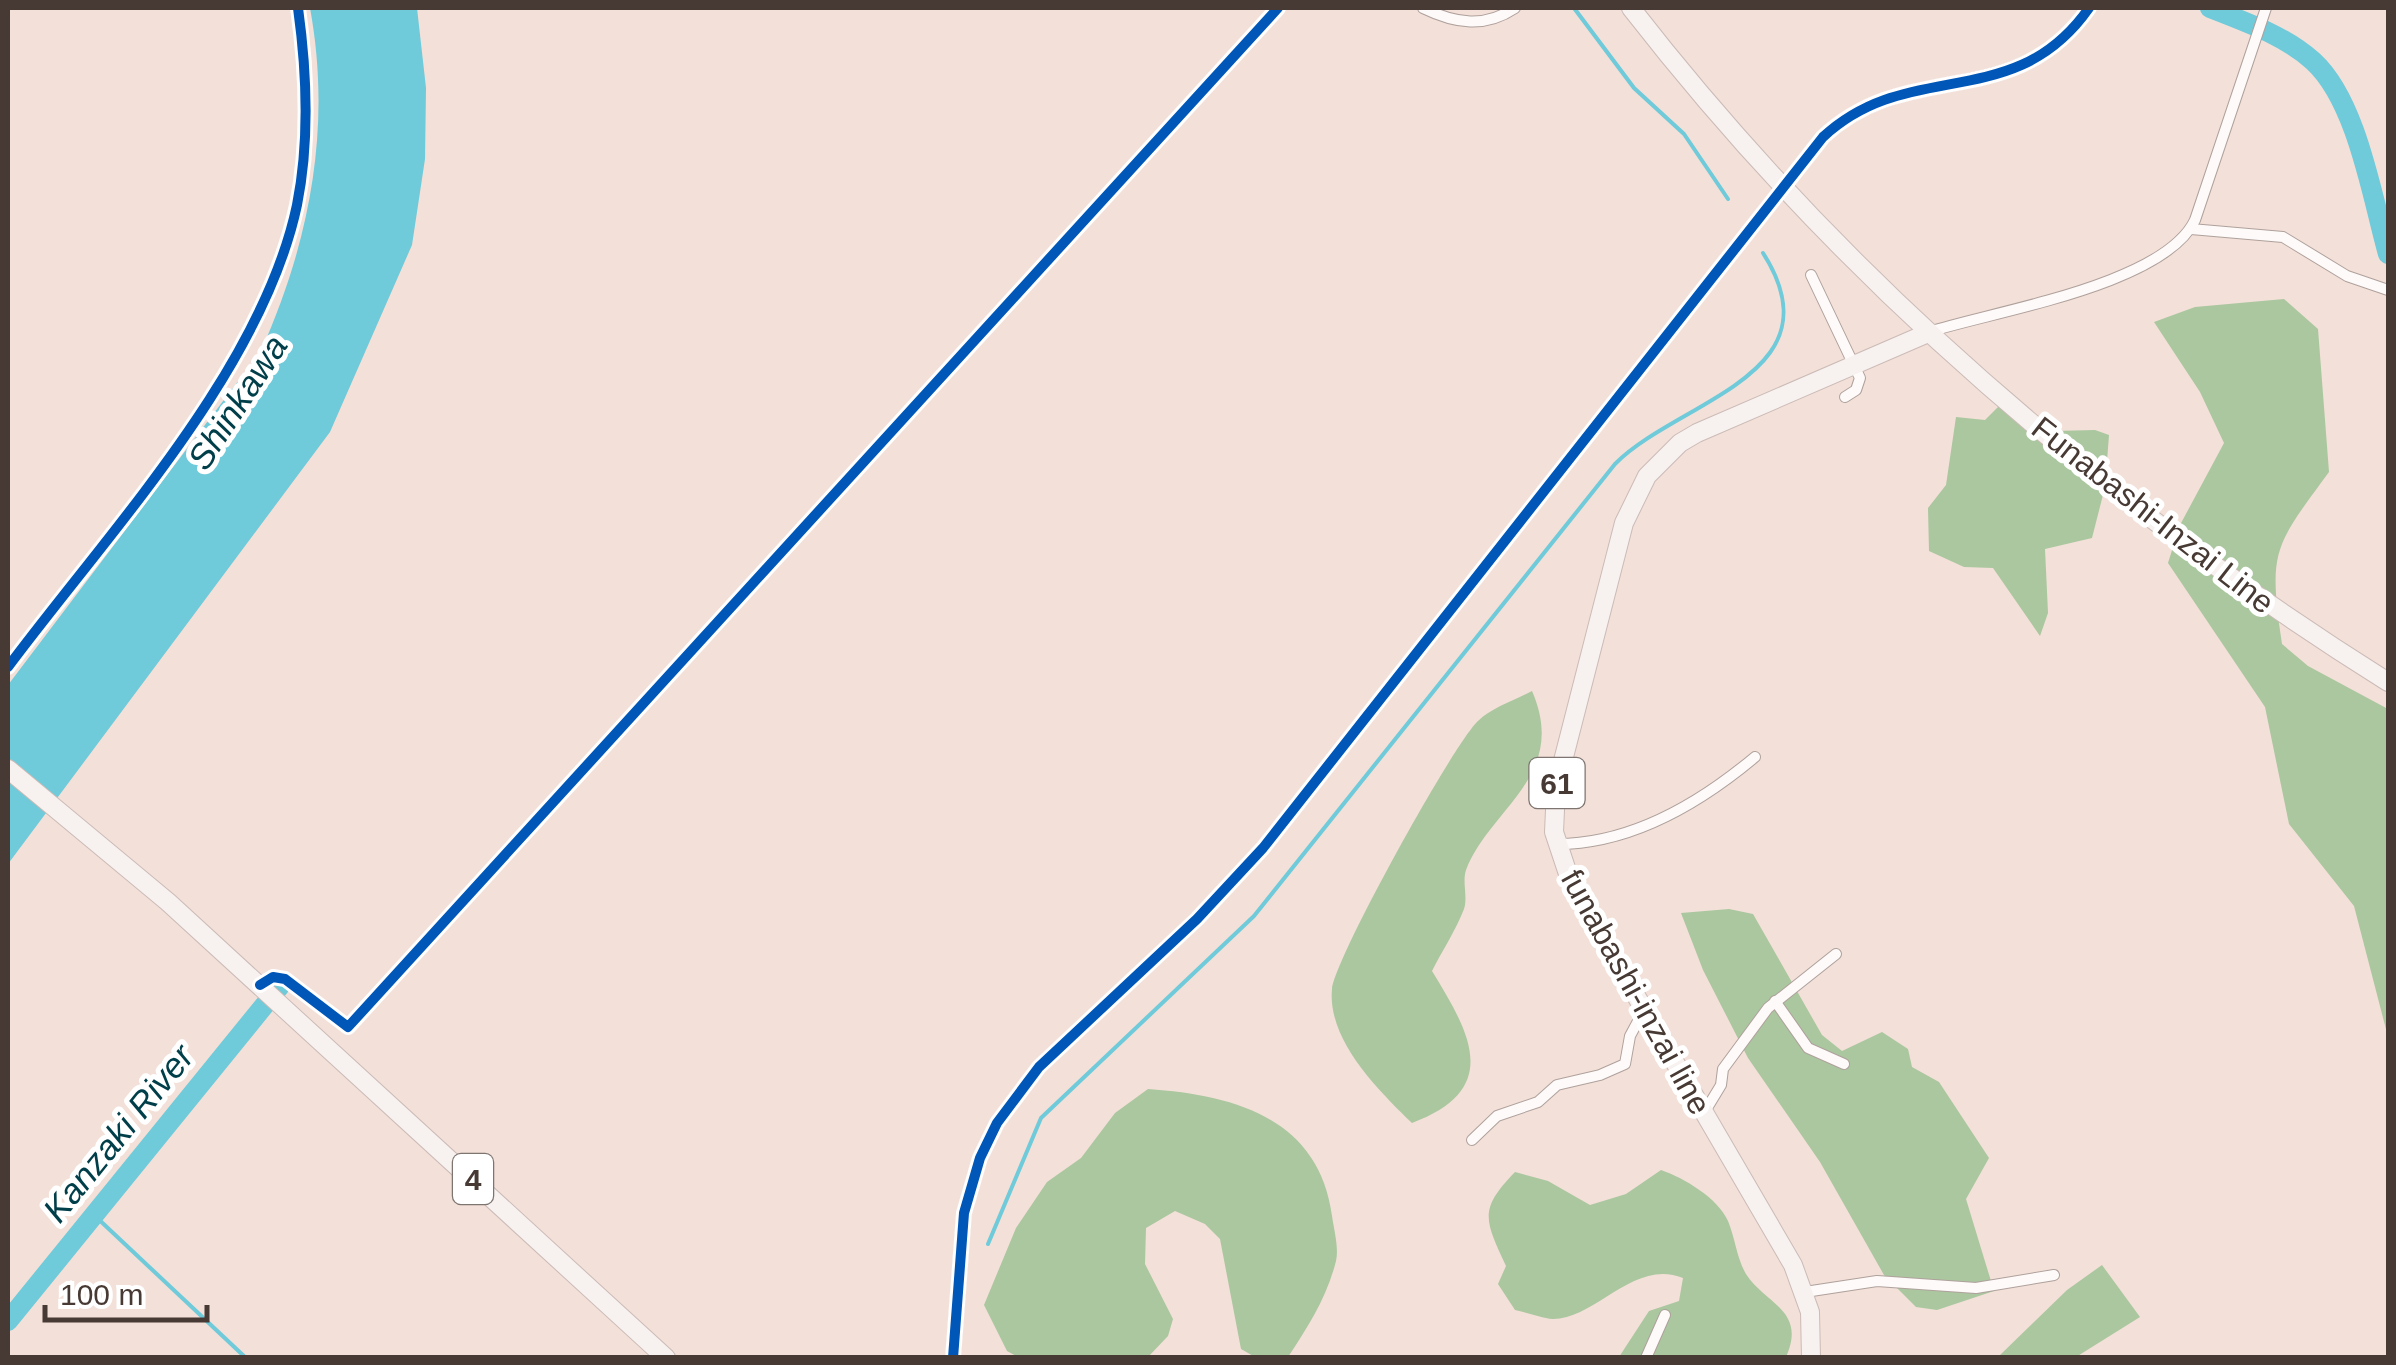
<svg xmlns="http://www.w3.org/2000/svg" width="2396" height="1365" viewBox="0 0 2396 1365" font-family="Arial,sans-serif">
  <style>
    .forest { fill: #aac79f }
    .water { fill: #6fcada }
    .lines { fill: none; stroke-linecap: round; stroke-linejoin: round }
    .stream { stroke: #6fcada; stroke-width: 4 }
    .river { stroke: #6fcada; stroke-width: 20 }
    .minor-casing { stroke: #afa19c; stroke-width: 12 }
    .tertiary-casing { stroke: #afa19c; stroke-width: 15 }
    .primary-casing { stroke: #cbbbb6; stroke-width: 20 }
    .minor { stroke: #fdfaf9; stroke-width: 10 }
    .tertiary { stroke: #fdfaf9; stroke-width: 12 }
    .primary { stroke: #f7f1f0; stroke-width: 18 }
    .cycleway-casing { stroke: #fff; stroke-width: 16 }
    .cycleway { stroke: #0057b8; stroke-width: 10 }
    .labels { text-anchor: middle; dominant-baseline: central; stroke-width: 10; stroke-linejoin: round; paint-order: stroke }
    .shield { fill: #fff; stroke: #7e7470; stroke-width: 2.5 }
    .shield-label { font-size: 30px; font-weight: bold; fill: #473933 }
    .street-label { font-size: 32px; fill: #473933; stroke: #fff }
    .water-label { font-size: 35px; font-style: italic; fill: #003e49; stroke: #fff }
  </style>
  <rect width="100%" height="100%" fill="#f3e0d8"/>
  <g class="forest">
    <path d="M2284 299 2318 329 2329 472C2274 547 2268 550 2282 644L2308 666 2388 709V1037L2354 906 2289 824 2265 707 2168 563 2180 525 2224 443 2200 392 2154 322 2195 307Z"/>
    <path d="M2011 394 2054 431 2095 430 2109 435 2105 487 2092 538 2045 549 2048 613 2040 636 1993 568 1964 567 1929 551 1928 508 1946 485 1956 417 1985 420Z"/>
    <path d="M1532 691C1569 776 1490 808 1466 870 1462 882 1468 897 1464 909 1456 930 1442 951 1432 971 1470 1033 1503 1089 1412 1123 1379 1091 1327 1040 1332 989 1335 958 1454 743 1478 721 1491 708 1515 700 1532 691Z"/>
    <path d="M1729 909 1753 914 1822 1035 1842 1051 1882 1032 1908 1049 1912 1067 1939 1082 1989 1158 1966 1199 1994 1291 1937 1310 1916 1307 1884 1275 1820 1162 1748 1058 1703 970 1681 913Z"/>
    <path d="M1148 1089C1234 1095 1319 1118 1332 1216 1334 1230 1339 1248 1336 1261 1327 1297 1308 1327 1288 1357H1255L1241 1349 1220 1239 1205 1224 1175 1211 1146 1228 1145 1264 1173 1319 1168 1336 1148 1357H1018L1007 1351 984 1305 1016 1228 1047 1182 1081 1158 1115 1113Z"/>
    <path d="M1661 1170C1684 1178 1718 1198 1728 1221 1735 1238 1737 1259 1746 1274 1765 1304 1807 1310 1786 1357H1619L1649 1311 1679 1301 1683 1278C1634 1258 1596 1319 1553 1319 1541 1318 1526 1312 1515 1310L1498 1284 1506 1266C1485 1220 1478 1210 1515 1172L1548 1181 1590 1205 1626 1194Z"/>
    <path d="M2102 1265 2140 1317 2076 1357H1998L2067 1290Z"/>
  </g>
  <path class="water" d="M310 8H417L426 88 425 159 412 245 330 432 8 864V685L261 351C310 241 332 127 310 8Z"/>
  <g class="lines">
    <g class="stream">
      <path d="M1574 8 1634 88 1684 134 1728 199"/>
      <path d="M94 1215 246 1358"/>
      <path d="M988 1244 1041 1118 1254 916 1615 464C1678 400 1841 375 1763 253"/>
    </g>
    <g class="river">
      <path d="M2210 8C2245 22 2284 35 2313 61 2357 101 2372 197 2388 254"/>
      <path d="M8 1321 280 986"/>
    </g>
    <g class="minor-casing">
      <g id="minor">
        <path d="M1423 8C1456 24 1485 28 1515 8"/>
        <path d="M2191 229 2283 237 2347 276 2388 290"/>
        <path d="M1811 275 1860 378 1856 390 1845 397"/>
        <path d="M1929 332C1994 311 2164 285 2195 220L2266 8"/>
        <path d="M1557 844C1631 844 1700 803 1755 757"/>
        <path d="M260 985 273 977 285 979 348 1027 1278 8"/>
        <path d="M1775 1001 1808 1048 1844 1064"/>
        <path d="M1704 1113 1721 1085 1723 1069 1768 1008 1836 954"/>
        <path d="M1472 1140 1497 1116 1538 1102 1557 1085 1600 1075 1625 1064 1630 1036 1644 1010"/>
        <path d="M1805 1292 1877 1281 1976 1288 2054 1275"/>
        <path d="M1646 1358 1665 1315"/>
      </g>
    </g>
    <g class="tertiary-casing">
      <path id="tertiary" d="M953 1358 964 1213 980 1158 997 1123 1039 1067 1197 919 1263 848 1823 137C1910 56 2014 115 2089 8"/>
    </g>
    <g class="primary-casing">
      <g id="primary">
        <path d="M1631 8C1840 277 2100 501 2388 682"/>
        <path d="M8 769 168 902 666 1358"/>
        <path d="M1811 1358 1810 1312 1793 1265 1572 886 1554 832 1556 788 1624 523 1647 476 1680 443 1697 433 1928 333"/>
      </g>
    </g>
    <use href="#minor" class="minor"/>
    <use href="#tertiary" class="tertiary"/>
    <use href="#primary" class="primary"/>
    <g class="cycleway-casing">
      <g id="cycleway">
        <path d="M8 667C108 533 262 370 297 205 310 140 307 73 298 8"/>
        <path d="M260 985 273 977 285 979 348 1027 1278 8"/>
        <path d="M953 1358 964 1213 980 1158 997 1123 1039 1067 1197 919 1263 848 1823 137C1910 56 2014 115 2089 8"/>
      </g>
    </g>
    <use href="#cycleway" class="cycleway"/>
  </g>
  <g class="labels">
    <g class="shield">
      <rect x="1529.5" y="758" width="55" height="50" rx="8"/>
      <rect x="453" y="1154" width="40" height="50" rx="8"/>
    </g>
    <g class="shield-label">
      <text x="1557" y="783">61</text>
      <text x="473" y="1179">4</text>
    </g>
    <g class="street-label">
      <text transform="translate(2153 515) rotate(38)">Funabashi-Inzai Line</text>
      <text transform="translate(1636 992) rotate(61)">funabashi-inzai line</text>
    </g>
    <g class="water-label">
      <text transform="translate(237 402) rotate(-57)">Shinkawa</text>
      <text transform="translate(118 1133) rotate(-51)">Kanzaki River</text>
    </g>
  </g>
  <rect width="2396" height="1365" fill="none" stroke="#473933" stroke-width="20"/>
  <path d="M45 1305v15h162v-15" fill="none" stroke="#473933" stroke-width="5"/>
  <text x="60" y="1305" font-size="30" fill="#473933" stroke="#ffffff" stroke-width="8" paint-order="stroke">100 m</text>
</svg>
